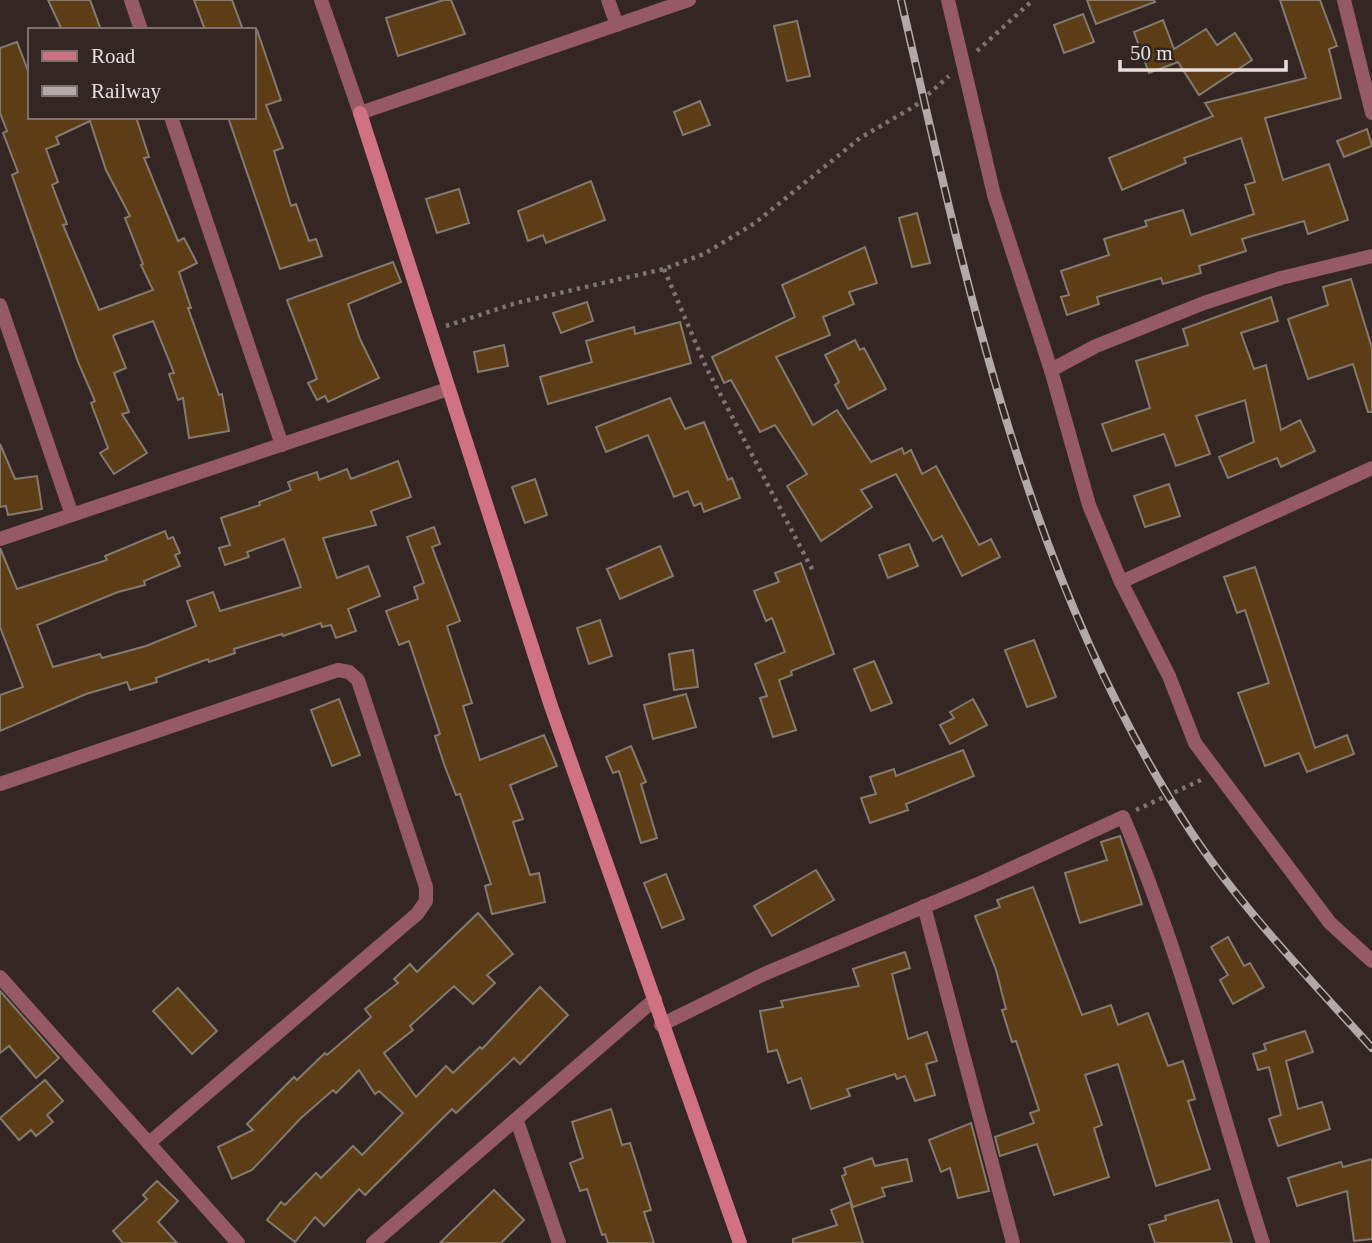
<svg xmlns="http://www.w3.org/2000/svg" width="1372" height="1243" viewBox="0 0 1372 1243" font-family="Georgia,serif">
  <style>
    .building { fill: #5c3d16; stroke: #847a6f; stroke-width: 2; fill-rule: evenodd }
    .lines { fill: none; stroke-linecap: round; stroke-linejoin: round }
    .path { stroke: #7f7470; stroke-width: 4.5; stroke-dasharray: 3.5 5; stroke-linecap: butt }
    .street { stroke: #955a63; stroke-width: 14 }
    .secondary { stroke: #d07283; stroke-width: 14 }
    .rail-casing { stroke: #b3a9a6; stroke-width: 8 }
    .rail { stroke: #342723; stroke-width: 5; stroke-dasharray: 16; stroke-linecap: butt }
  </style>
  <rect width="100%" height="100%" fill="#342723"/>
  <g class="building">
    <path d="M48 0H90L101 30H62Z"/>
    <path d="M194 0H232L243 30H205Z"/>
    <path d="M444 0H451L465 34 398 56 386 18Z"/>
    <path d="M1087 0H1154L1155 2 1096 24Z"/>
    <path d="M1280 0H1320L1337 46 1329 49 1341 98 1265 118 1283 180 1329 164 1348 220 1308 234 1304 221 1242 239 1246 251 1199 266 1201 273 1163 284 1161 278 1097 297 1099 304 1067 315 1061 297 1069 295 1061 271 1109 255 1104 239 1147 226 1145 221 1183 210 1191 235 1254 214 1245 185 1255 182 1241 138 1184 158 1186 163 1122 190 1109 158 1213 116 1205 103 1306 78Z"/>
    <path d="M1083 14 1094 42 1064 53 1054 25Z"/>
    <path d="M1163 20 1174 49 1206 29 1217 45 1235 33 1252 60 1199 95 1178 62 1149 73 1134 32Z"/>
    <path d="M797 21 810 76 787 81 774 26Z"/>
    <path d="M257 30 281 100 266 105 283 148 274 151 291 206 296 204 309 241 316 239 322 256 280 269 228 117H254V31Z"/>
    <path d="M17 42 30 76V117H136L149 157 144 158 178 241 184 238 197 263 179 272 191 308H188L219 395 222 394 229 431 189 438 183 398 178 400 169 374 174 373 153 321 116 334 113 336 126 368 114 373 129 412 122 414 147 453 114 474 100 453 108 448 91 403 95 401 78 362 12 175 18 172 3 133 7 131 0 113V48ZM90 121 106 170 130 216 125 218 143 264 141 265 153 290 99 310 63 225 67 224 52 185 58 182 46 149 59 144 56 137Z"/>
    <path d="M700 101 710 125 683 135 674 112Z"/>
    <path d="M1367 129 1372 146 1344 157 1337 141Z"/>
    <path d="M591 181 605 220 546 243 543 235 528 241 518 211Z"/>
    <path d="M459 189 469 223 437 233 426 199Z"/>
    <path d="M917 213 930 263 912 267 899 218Z"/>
    <path d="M865 247 877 283 849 292 854 304 823 317 830 335 776 357 813 425 837 410 871 462 902 448 904 454 911 450 922 474 936 466 979 545 991 539 1000 557 962 576 942 536 933 541 896 474 861 490 872 507 821 541 787 486 807 474 775 425 760 432 731 380 724 383 712 357 795 317 782 285Z"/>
    <path d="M393 262 401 282 348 304 360 339 379 378 328 402 325 396 317 400 308 383 317 379 287 300Z"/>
    <path d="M1351 279 1372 348V412H1368L1353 364 1308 379 1288 319 1328 305 1323 287Z"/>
    <path d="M1271 297 1278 321 1241 333 1254 369 1266 365 1281 430 1300 420 1315 451 1281 467 1277 458 1228 478 1219 457 1254 442 1245 400 1196 416 1210 454 1176 466 1164 434 1112 451 1102 424 1150 408 1136 361 1188 345 1183 329Z"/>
    <path d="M587 302 593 321 561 333 553 313Z"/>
    <path d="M680 322 691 363 548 404 540 377 592 362 586 341 634 327 635 334Z"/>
    <path d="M855 340 860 350 864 348 886 389 848 409 835 385 839 382 825 355Z"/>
    <path d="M504 345 508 366 478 372 474 352Z"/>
    <path d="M670 398 685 429 704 422 728 480 732 478 740 498 704 512 701 503 694 506 688 491 674 497 648 435 606 452 596 427Z"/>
    <path d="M0 444 15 479 37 476 42 509 8 515 6 506 0 507Z"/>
    <path d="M398 461 411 497 371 511 376 525 323 538 337 578 368 566 380 596 348 609 356 631 336 638 331 625 322 627 321 623 283 636 282 634 234 649 235 653 209 662 208 659 156 678 157 682 130 690 127 682 86 694 0 731V695L23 687 0 627V548L17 589 107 560 105 556 165 531 168 539 173 537 180 553 175 555 180 566 144 581 145 585 118 592 37 625 53 667 100 654 102 658 146 646 196 626 187 601 213 592 220 611 301 587 284 539 247 552 249 557 225 565 219 548 230 545 221 518 260 505 259 502 291 490 288 482 317 472 319 480 347 469 351 479Z"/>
    <path d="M535 479 547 515 525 523 512 487Z"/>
    <path d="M1169 484 1180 516 1145 527 1134 496Z"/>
    <path d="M434 527 440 544 432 547 460 621 447 626 472 703 463 706 480 760 544 735 557 766 510 785 523 819 513 822 530 875 539 873 545 902 492 914 485 886 491 884 460 794 456 795 444 764 435 736 440 734 409 641 399 645 386 611 418 599 414 587 424 583 407 537Z"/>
    <path d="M909 544 918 566 888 578 879 555Z"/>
    <path d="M660 546 673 576 620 599 607 569Z"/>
    <path d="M801 563 834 654 791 671 792 675 779 680 796 730 773 737 760 698 767 696 755 664 785 652 772 618 766 621 754 591 779 582 775 573Z"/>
    <path d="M1255 567 1315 748 1347 735 1354 754 1307 772 1299 753 1265 766 1238 693 1269 683 1245 610 1237 613 1224 577Z"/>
    <path d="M600 620 612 656 589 664 577 628Z"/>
    <path d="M1034 640 1056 697 1027 707 1005 650Z"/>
    <path d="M693 650 698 687 674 690 669 654Z"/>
    <path d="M874 661 892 703 871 711 854 669Z"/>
    <path d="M686 694 696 727 653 739 644 705Z"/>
    <path d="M339 699 360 755 332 766 311 710Z"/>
    <path d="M973 699 987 725 950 744 940 725 954 718 950 712Z"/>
    <path d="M631 746 646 782 641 784 657 838 641 843 619 771 613 773 606 757Z"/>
    <path d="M963 750 974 776 906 804 908 810 870 823 861 798 876 794 870 777 894 769 896 776Z"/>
    <path d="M1120 836 1142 904 1080 923 1065 873 1107 860 1101 842Z"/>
    <path d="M816 870 834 900 772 936 754 906Z"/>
    <path d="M666 874 684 919 662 928 644 883Z"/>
    <path d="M1033 887 1082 1015 1111 1005 1118 1025 1148 1013 1168 1066 1183 1061 1195 1099 1188 1101 1210 1169 1156 1186 1118 1064 1085 1075 1102 1125 1094 1128 1109 1177 1054 1195 1037 1144 1000 1156 995 1137 1034 1123 1030 1113 1039 1110 1016 1041 1012 1042 1002 1010 1006 1009 996 970 975 916 1000 907 997 900Z"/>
    <path d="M478 913 513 954 487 975 495 983 473 1004 454 986 410 1026 413 1030 384 1053 416 1097 446 1066 453 1073 480 1047 482 1049 540 987 568 1015 520 1064 514 1058 456 1113 452 1109 365 1195 359 1189 324 1226 315 1217 295 1242 267 1220 281 1202 285 1205 316 1173 321 1178 353 1146 362 1155 403 1113 379 1091 375 1094 359 1070 336 1093 333 1090 301 1118 252 1170 232 1179 218 1147 253 1130 247 1124 294 1077 297 1080 325 1053 327 1055 371 1017 365 1009 398 983 394 979 410 964 417 972Z"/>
    <path d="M1228 937 1244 966 1250 963 1264 987 1233 1004 1220 980 1228 975 1211 947Z"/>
    <path d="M905 952 910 968 892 974 908 1039 927 1032 937 1061 926 1064 935 1095 915 1101 905 1076 897 1079 895 1074 847 1089 850 1096 811 1109 801 1078 788 1083 777 1050 768 1052 760 1011 783 1007 781 1001 859 986 853 969Z"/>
    <path d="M178 988 217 1031 192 1054 153 1011Z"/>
    <path d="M0 991 59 1058 36 1078 9 1046 0 1053Z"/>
    <path d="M1305 1031 1313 1052 1286 1061 1298 1109 1322 1102 1330 1129 1278 1146 1269 1119 1281 1115 1269 1067 1258 1070 1253 1054 1266 1050 1264 1044Z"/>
    <path d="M45 1080 63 1101 47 1115 53 1122 36 1136 31 1130 19 1140 0 1118Z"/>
    <path d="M611 1109 622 1145 630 1143 639 1171 651 1210 644 1212 654 1243H608L605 1234 602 1235 587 1189 580 1191 570 1163 583 1158 572 1122Z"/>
    <path d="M971 1123 989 1191 958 1198 950 1168 941 1172 929 1140Z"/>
    <path d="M872 1158 875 1166 907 1159 912 1181 882 1188 885 1196 853 1207 842 1176 846 1174 844 1168Z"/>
    <path d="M1372 1159V1239L1354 1241 1347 1191 1297 1206 1288 1178 1341 1162 1343 1167Z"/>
    <path d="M157 1181 178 1201 158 1222 177 1243H123L113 1231 147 1199 143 1195Z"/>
    <path d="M494 1190 524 1220 501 1243H440Z"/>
    <path d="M1218 1200 1232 1243H1155L1149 1225 1166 1220 1165 1216Z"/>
    <path d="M850 1202 863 1243H793V1239L837 1225 831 1210Z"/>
  </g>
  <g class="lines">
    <g class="path">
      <path d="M977 51 1033 0"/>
      <path d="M664 269 706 367 814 573"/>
      <path d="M446 326 516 303 664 269 704 254 755 223 860 138 915 106 949 76"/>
      <path d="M1136 810 1201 780"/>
    </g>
    <g class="street">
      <path d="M131 0 141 30"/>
      <path d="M321 0 360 113 689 0"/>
      <path d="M608 0 617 25"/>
      <path d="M948 0 994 195 1051 370"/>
      <path d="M1344 0 1372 113"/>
      <path d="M171 117 282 445"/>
      <path d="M1372 256 1281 278 1204 303 1096 346 1051 370 1089 505 1121 582 1169 676 1195 743 1330 923 1372 961"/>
      <path d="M0 305 72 515"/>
      <path d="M0 539 448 389"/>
      <path d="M1121 582 1372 468"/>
      <path d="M0 784 338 670 349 672 358 680 426 887V901L417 914 149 1143"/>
      <path d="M924 906 1013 1243"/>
      <path d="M0 977 238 1243"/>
      <path d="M661 1025 764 974 978 884 1123 817C1182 955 1217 1100 1263 1243"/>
      <path d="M517 1121 559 1243"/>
      <path d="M373 1243 655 999"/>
    </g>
    <path class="secondary" d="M360 113 551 706 740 1243"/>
    <g class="rail-casing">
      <path id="rail" d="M901 0C967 286 1027 583 1191 832 1243 910 1310 979 1372 1048"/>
    </g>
    <use href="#rail" class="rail"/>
  </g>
  <rect x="28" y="28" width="228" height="91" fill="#342723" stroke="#7c716d" stroke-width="2"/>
  <rect x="42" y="51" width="35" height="10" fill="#d07283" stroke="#7c716d" stroke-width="2"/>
  <text x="91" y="63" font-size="21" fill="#e8dfdd">Road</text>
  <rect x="42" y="86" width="35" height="10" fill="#b3a9a6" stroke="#7c716d" stroke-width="2"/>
  <text x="91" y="98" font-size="21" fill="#e8dfdd">Railway</text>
  <path d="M1120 60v10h166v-10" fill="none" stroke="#e8dfdd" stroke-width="3.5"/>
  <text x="1130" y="60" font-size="21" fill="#e8dfdd" stroke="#342723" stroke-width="5" paint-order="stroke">50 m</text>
</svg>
